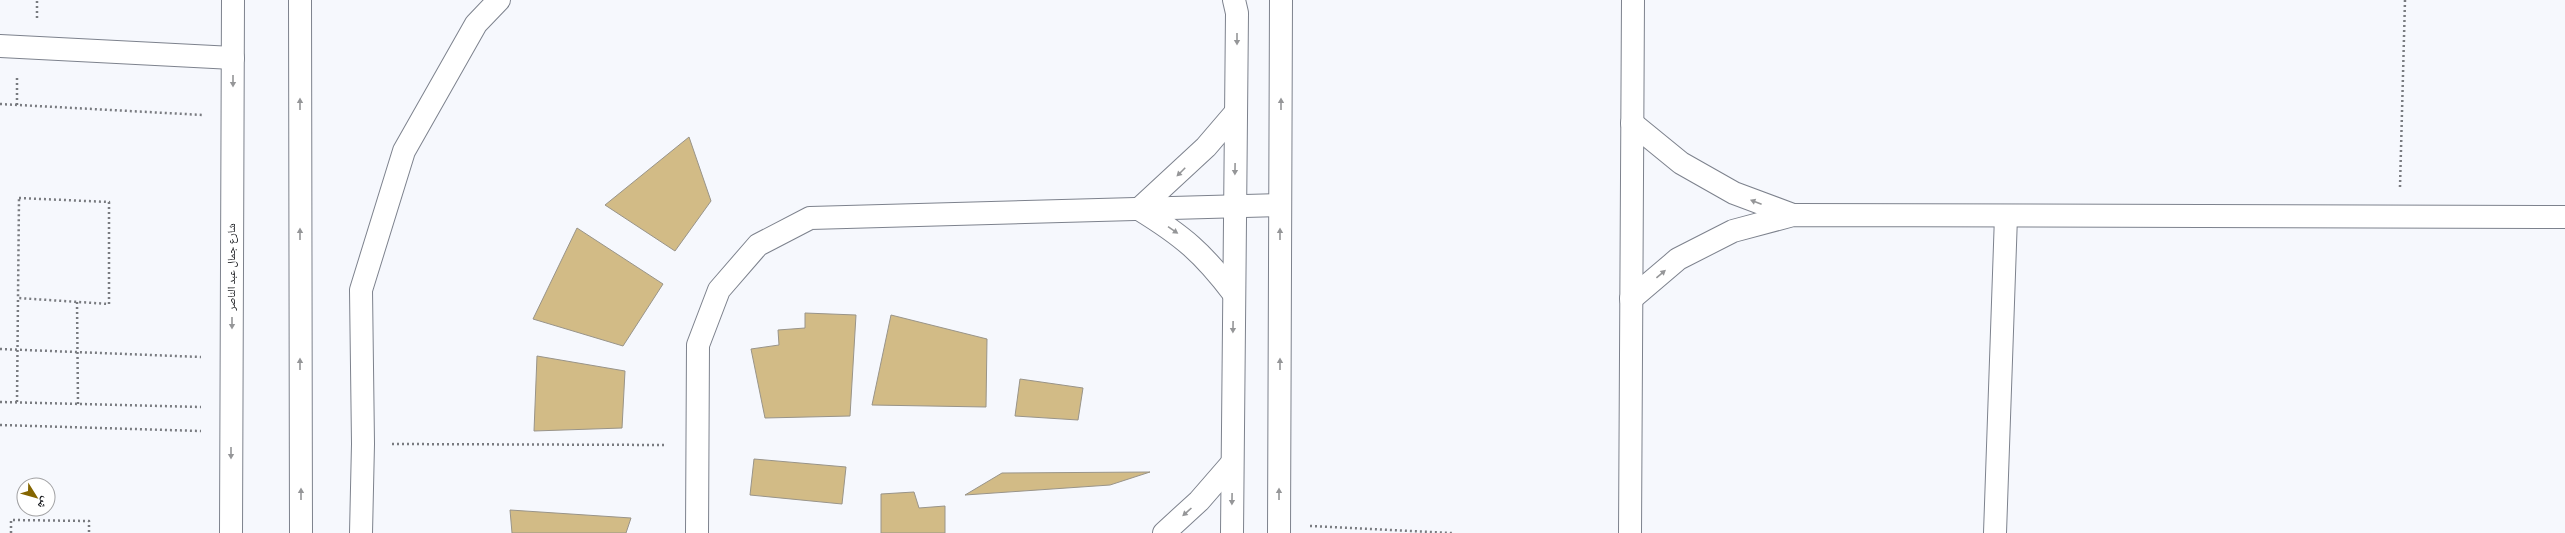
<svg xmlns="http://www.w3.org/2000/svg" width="2565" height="533" viewBox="0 0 2565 533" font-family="Overpass,'Noto Naskh Arabic',sans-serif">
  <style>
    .building { fill: #d2bb86; stroke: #999489 }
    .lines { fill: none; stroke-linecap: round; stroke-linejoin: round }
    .minor-casing { stroke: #7d828d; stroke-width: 24 }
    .major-casing { stroke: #7d828d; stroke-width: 24 }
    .path { stroke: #797b80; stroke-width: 2.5; stroke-dasharray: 2 3; stroke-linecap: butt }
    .minor { stroke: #fff; stroke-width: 22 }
    .major { stroke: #fff; stroke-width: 22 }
    .oneway { fill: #959698 }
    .labels { text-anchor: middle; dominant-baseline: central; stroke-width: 3; stroke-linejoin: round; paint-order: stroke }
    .street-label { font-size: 11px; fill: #131519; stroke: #fff }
  </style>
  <rect width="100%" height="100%" fill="#f6f8fd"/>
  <g class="building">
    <path d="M689 137 711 201 675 251 605 205Z"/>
    <path d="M577 228 663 284 623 346 533 319Z"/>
    <path d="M805 313 856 315 850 416 765 418 751 349 779 345 778 330 805 328Z"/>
    <path d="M891 315 987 339 986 407 872 405Z"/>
    <path d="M537 356 625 371 622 428 534 431Z"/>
    <path d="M1020 379 1083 388 1078 420 1015 416Z"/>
    <path d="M754 459 846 467 842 504 750 495Z"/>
    <path d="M1150 472 1110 485 965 495 1002 473Z"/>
    <path d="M914 492 919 508 945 506V533H881V494Z"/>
    <path d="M510 510 631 518 626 533H512Z"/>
  </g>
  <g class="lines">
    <g class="minor-casing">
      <g id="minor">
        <path d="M0 46 233 58"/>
        <path d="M1632 123 1681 163 1734 193 1793 215"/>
        <path d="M1234 294C1203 253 1183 236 1139 209L1206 147 1236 112"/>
        <path d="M1631 299 1678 259 1733 231 1793 215 2565 217"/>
        <path d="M361 533 363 444 361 290 404 151 476 24 499 0"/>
        <path d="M697 533 698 345 719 290 758 245 810 218 1280 205"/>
        <path d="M1164 533 1199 501 1232 463"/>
        <path d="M1232 533 1237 13 1234 0"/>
        <path d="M1279 533 1281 0"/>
        <path d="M1630 533 1633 0"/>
        <path d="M1995 533 2006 216"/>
      </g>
    </g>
    <g class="major-casing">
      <g id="major">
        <path d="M300 0 301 533"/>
        <path d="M231 533 233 0"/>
      </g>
    </g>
    <g class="path">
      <path d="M37 18V0"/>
      <path d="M0 104 203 115"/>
      <path d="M17 105V77"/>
      <path d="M2400 187 2405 0"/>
      <path d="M19 198 109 202V304L18 298Z"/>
      <path d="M77 302 78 404"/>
      <path d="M0 349 201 357"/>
      <path d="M0 402 201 407"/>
      <path d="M17 402 18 298"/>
      <path d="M0 425 201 431"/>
      <path d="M392 444 667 445"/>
      <path d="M1310 526 1452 533"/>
      <path d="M11 533V520L89 521V533"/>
    </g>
    <use href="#minor" class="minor"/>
    <use href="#major" class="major"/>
  </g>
  <defs><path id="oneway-solid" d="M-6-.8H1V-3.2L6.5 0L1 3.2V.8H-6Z"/></defs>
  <g class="oneway">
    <use href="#oneway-solid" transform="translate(1237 39) rotate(90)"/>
    <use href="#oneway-solid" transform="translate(233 81) rotate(90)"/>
    <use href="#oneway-solid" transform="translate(300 104) rotate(-90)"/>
    <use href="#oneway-solid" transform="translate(1281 104) rotate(-90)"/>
    <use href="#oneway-solid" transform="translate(1235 169) rotate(91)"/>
    <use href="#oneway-solid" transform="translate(1181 172) rotate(135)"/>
    <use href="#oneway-solid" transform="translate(1756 202) rotate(-159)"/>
    <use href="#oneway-solid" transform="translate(1173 230) rotate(34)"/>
    <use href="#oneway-solid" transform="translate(300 234) rotate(-90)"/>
    <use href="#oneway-solid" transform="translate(1280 234) rotate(-90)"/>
    <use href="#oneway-solid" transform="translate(1661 274) rotate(-40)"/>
    <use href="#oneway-solid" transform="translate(232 323) rotate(90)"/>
    <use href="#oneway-solid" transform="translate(1233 327) rotate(91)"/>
    <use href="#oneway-solid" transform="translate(300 364) rotate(-90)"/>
    <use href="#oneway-solid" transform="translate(1280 364) rotate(-90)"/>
    <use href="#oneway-solid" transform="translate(231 453) rotate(90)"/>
    <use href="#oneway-solid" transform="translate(301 494) rotate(-90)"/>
    <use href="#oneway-solid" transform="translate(1279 494) rotate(-90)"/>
    <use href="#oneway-solid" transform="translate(1232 499) rotate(91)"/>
    <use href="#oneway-solid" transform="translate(1187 512) rotate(138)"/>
  </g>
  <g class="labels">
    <g class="street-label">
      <text transform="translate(232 267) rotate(-90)">شارع جمال عبد الناصر</text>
    </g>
  </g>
  <g transform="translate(36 497) rotate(127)"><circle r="19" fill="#ffffff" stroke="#a1a1a3"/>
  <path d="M0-3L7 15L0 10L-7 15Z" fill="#846500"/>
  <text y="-6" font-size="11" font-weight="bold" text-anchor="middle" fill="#131519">ش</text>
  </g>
</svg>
